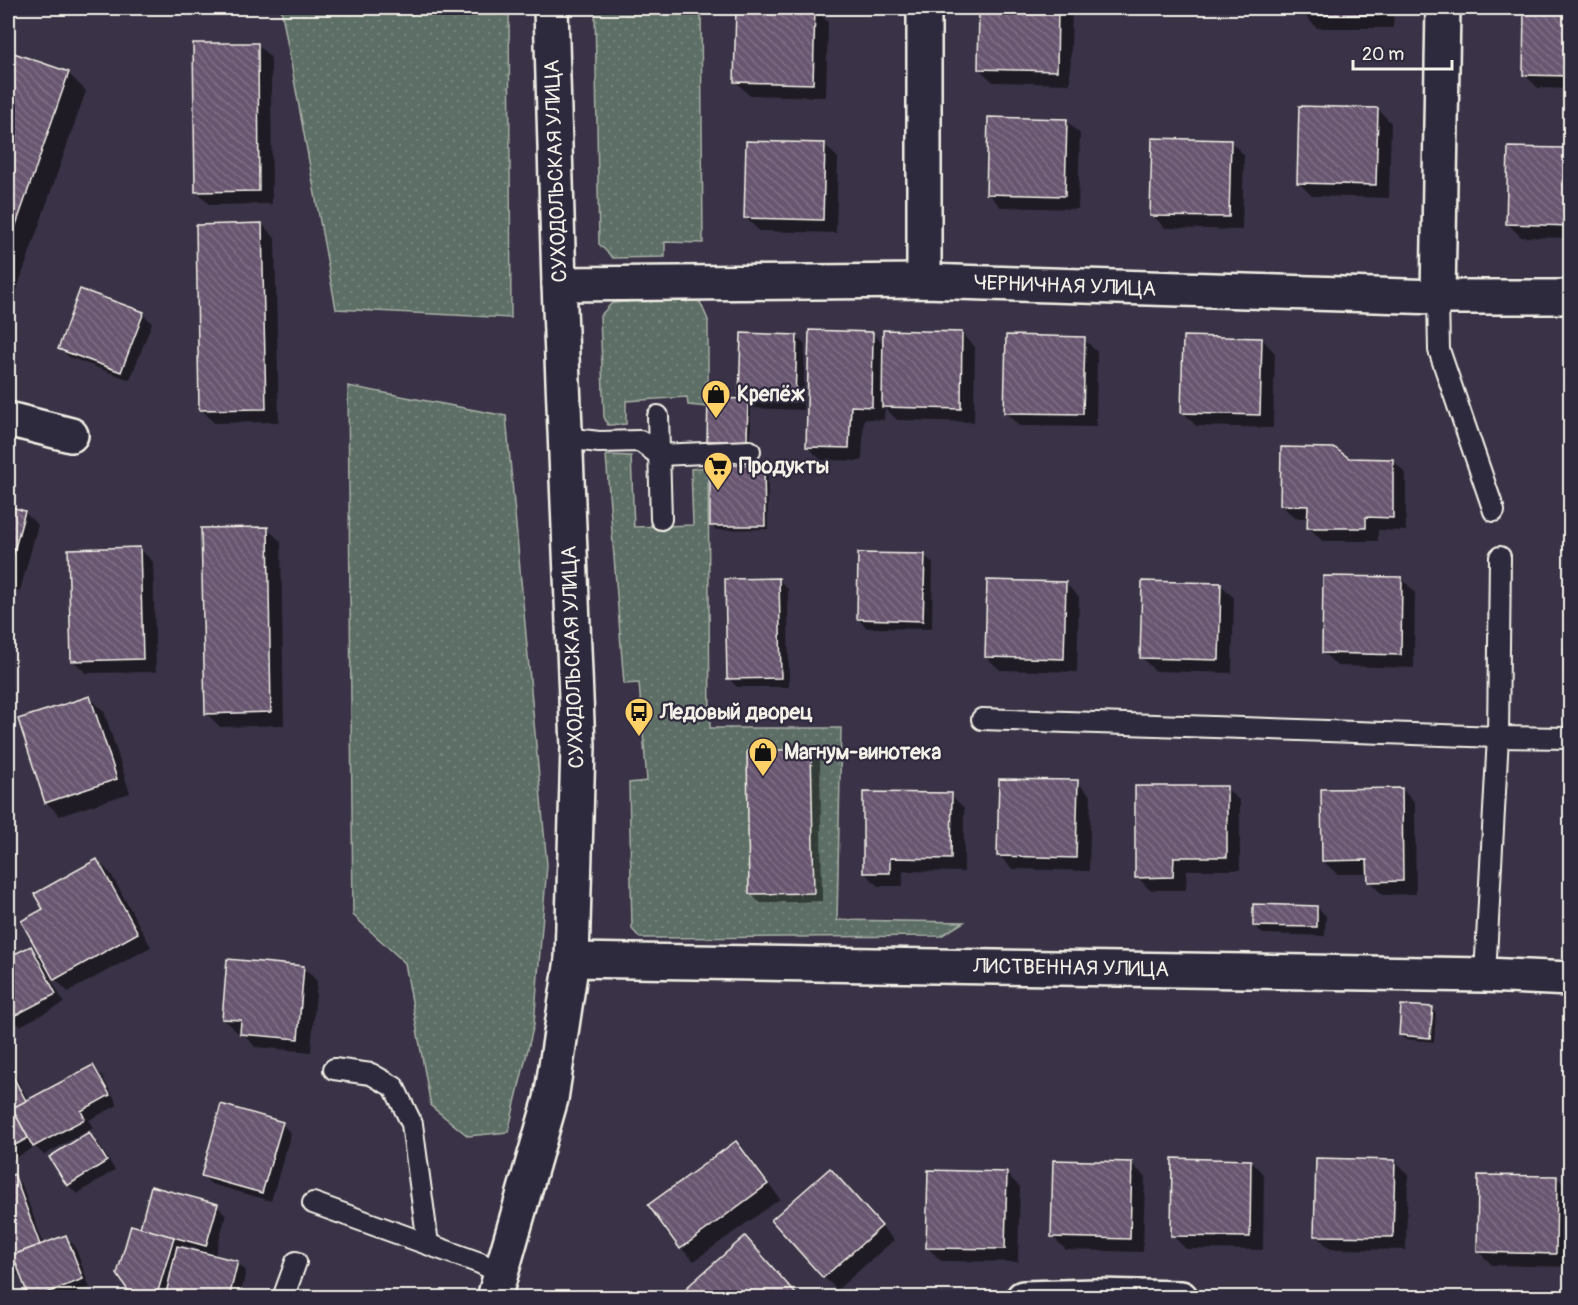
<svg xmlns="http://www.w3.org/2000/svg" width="1578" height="1305" viewBox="0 0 1578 1305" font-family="Pangolin,sans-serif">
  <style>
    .grass { fill: url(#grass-dots); stroke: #a8b0a6; stroke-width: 1.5 }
    .shadow { fill: #0007; fill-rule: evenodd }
    .building { fill: url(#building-back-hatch); stroke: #f4f1e8; stroke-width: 1.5 }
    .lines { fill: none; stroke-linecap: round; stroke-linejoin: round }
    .service-casing { stroke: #f4f1e8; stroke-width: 24 }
    .minor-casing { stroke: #f4f1e8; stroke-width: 38 }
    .secondary-casing { stroke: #f4f1e8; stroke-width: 38 }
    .service { stroke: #2f2a3d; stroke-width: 20 }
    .minor { stroke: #2f2a3d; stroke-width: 33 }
    .secondary { stroke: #2f2a3d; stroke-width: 33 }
    .labels { text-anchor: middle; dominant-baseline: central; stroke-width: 4.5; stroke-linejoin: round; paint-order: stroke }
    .street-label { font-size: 21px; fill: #f4f1e8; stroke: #2f2a3d }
    .poi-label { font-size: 21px; font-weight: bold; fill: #f4f1e8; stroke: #2f2a3d; text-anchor: start }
  </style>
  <defs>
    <pattern id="grass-dots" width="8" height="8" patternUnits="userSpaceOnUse" patternTransform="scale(1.5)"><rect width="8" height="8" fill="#5c6e65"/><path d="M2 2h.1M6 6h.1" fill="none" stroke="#74837b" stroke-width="1.8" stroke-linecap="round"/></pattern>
    <pattern id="building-back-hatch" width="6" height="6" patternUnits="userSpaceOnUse" patternTransform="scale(1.5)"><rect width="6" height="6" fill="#685670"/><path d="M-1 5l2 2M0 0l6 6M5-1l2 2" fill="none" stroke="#7e6f84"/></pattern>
  </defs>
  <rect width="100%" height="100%" fill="#3a3347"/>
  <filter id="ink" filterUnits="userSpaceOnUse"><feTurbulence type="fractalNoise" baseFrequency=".0167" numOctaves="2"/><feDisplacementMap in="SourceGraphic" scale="12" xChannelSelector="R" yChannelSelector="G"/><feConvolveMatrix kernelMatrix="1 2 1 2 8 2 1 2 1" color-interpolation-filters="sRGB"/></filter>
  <g filter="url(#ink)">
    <g class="grass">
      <path d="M281 8H509L511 318 336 309Z"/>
      <path d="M595 8H701L703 243 665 242V257L613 258 599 244Z"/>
      <path d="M698 297 708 320V407L688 405 687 397 626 401V424L608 425 604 417 600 316 612 303Z"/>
      <path d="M348 386 506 416 547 865 534 1024 508 1132 468 1136 431 1106 405 963 353 915Z"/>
      <path d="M606 455 631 456 634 527 693 525 691 469 708 467 710 728H841L837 920 964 922 941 936 640 938 632 929 629 783 647 781 639 683 624 684Z"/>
    </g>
    <g class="shadow">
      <path d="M738 8H814L828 22 826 97 749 95 736 82Z"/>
      <path d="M981 8H1070L1072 9 1070 84 993 82 979 69Z"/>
      <path d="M1303 8H1394L1393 28H1317L1303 14Z"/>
      <path d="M1526 8H1570V89L1538 88 1524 74Z"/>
      <path d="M257 44 271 58 272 204 210 205 196 191Z"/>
      <path d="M8 52 68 73 86 91 8 315Z"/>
      <path d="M1378 109 1391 123 1389 198 1312 196 1299 183Z"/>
      <path d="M1066 120 1080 134 1078 209 1001 207 988 194Z"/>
      <path d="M1230 141 1244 155 1242 230 1165 228 1152 215Z"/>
      <path d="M824 144 838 158 836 233 759 231 746 218Z"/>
      <path d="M1510 148 1570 150V238L1521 237 1508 224Z"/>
      <path d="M262 224 275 238 279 422 214 423 201 409Z"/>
      <path d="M143 314 152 323 130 380 69 357 60 349Z"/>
      <path d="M962 333 975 347 974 422 897 420 885 408 884 420 864 419 862 461 821 460 808 447 873 334 885 346Z"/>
      <path d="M796 336 805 345 803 410 751 408V445L713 444 709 440Z"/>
      <path d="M1084 339 1097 352 1096 427 1019 426 1005 412Z"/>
      <path d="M1262 339 1275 353 1273 428 1196 426 1183 412Z"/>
      <path d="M1568 364H1570V416L1569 415Z"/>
      <path d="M1349 459 1393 460 1406 474V531L1378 530V541H1322L1309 527V518H1295L1281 505Z"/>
      <path d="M764 466 768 470V529L716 530 712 525Z"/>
      <path d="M8 507 24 512 38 525 20 591 8 587Z"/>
      <path d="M267 528 281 542 284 725 220 727 206 713Z"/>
      <path d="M140 549 153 562 156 672 86 673 72 660Z"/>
      <path d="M924 555 933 564 932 629 867 628 858 619Z"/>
      <path d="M1402 579 1415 592 1414 668 1337 666 1323 652Z"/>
      <path d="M779 580 788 589 789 687H737L728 678Z"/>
      <path d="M1065 583 1079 597 1077 672 1000 670 986 657Z"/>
      <path d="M1220 584 1234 598 1232 673 1155 671 1142 658Z"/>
      <path d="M1567 596H1570V677L1565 671Z"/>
      <path d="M90 698 104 711 130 793 60 816 46 802Z"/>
      <path d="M811 751 820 760 822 901 760 903 751 894Z"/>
      <path d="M1077 782 1091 796 1089 871 1012 869 999 855Z"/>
      <path d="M1226 788 1240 801V870H1187L1186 890H1150L1137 877Z"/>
      <path d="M1402 789 1415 803 1416 894 1383 895 1369 881V874H1337L1323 861Z"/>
      <path d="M951 795 964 808V872L903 871V886H878L864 872Z"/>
      <path d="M97 860 111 874 151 947 68 992 55 979 45 910Z"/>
      <path d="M1317 907 1326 916 1325 936 1263 934 1254 925Z"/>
      <path d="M30 947 43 960 42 961 64 1003 20 1026 11 1017 8 1009V959Z"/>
      <path d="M303 967 317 981 311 1052 255 1047 242 1032H237L223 1018Z"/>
      <path d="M1432 1009 1436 1013 1434 1042 1404 1039 1400 1035Z"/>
      <path d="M8 1067 13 1072 29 1101 93 1067 102 1076 118 1105 89 1120 93 1128 44 1155 35 1147 8 1162Z"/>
      <path d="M282 1124 291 1133 271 1201 211 1184 202 1175Z"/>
      <path d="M89 1134 98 1143 115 1170 77 1194 68 1185Z"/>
      <path d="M735 1143 749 1156 780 1199 694 1261 681 1248Z"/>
      <path d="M1251 1161 1264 1175 1263 1250 1186 1249 1172 1235Z"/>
      <path d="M1395 1161 1408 1175 1406 1250 1330 1249 1316 1235Z"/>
      <path d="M1131 1163 1145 1177 1143 1252 1066 1250 1053 1237Z"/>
      <path d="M830 1170 894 1240 837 1290 824 1277Z"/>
      <path d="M1006 1173 1020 1187 1018 1262 941 1261 927 1247Z"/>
      <path d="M13 1176 22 1185 44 1245 66 1237 75 1246 90 1288 65 1298H31L22 1274 8 1279V1178Z"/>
      <path d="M1557 1178 1570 1191 1569 1267 1492 1265 1478 1251Z"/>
      <path d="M217 1206 226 1215 215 1256 237 1262 246 1271 240 1298H135L141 1230ZM182 1245 198 1249 197 1252 181 1248Z"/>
    </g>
    <g class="building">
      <path d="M736 8H815L813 84 734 82Z"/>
      <path d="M979 8H1058L1057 71 978 69Z"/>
      <path d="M1302 8H1381L1380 15H1302Z"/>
      <path d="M1524 8H1570V76L1523 75Z"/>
      <path d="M193 43H258L259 191 195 192Z"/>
      <path d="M8 51 69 72 8 248Z"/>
      <path d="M1299 106 1378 108 1376 185 1297 183Z"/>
      <path d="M988 117 1067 119 1065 196 986 194Z"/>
      <path d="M1152 138 1231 140 1229 217 1150 216Z"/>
      <path d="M746 141 825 143 823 220 744 218Z"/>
      <path d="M1508 147 1570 148V226L1506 224Z"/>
      <path d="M262 223 266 409 199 410 196 225Z"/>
      <path d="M80 289 144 312 121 372 58 349Z"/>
      <path d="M809 330 873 332 872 407 851 406 849 448 806 447Z"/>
      <path d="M883 330 962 332 961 409 882 407Z"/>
      <path d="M741 333 797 335 795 401 739 399Z"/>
      <path d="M1006 335 1085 337 1083 414 1004 413Z"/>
      <path d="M1183 336 1262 338 1260 415 1181 413Z"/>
      <path d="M1567 363H1570V415L1568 416Z"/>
      <path d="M708 398 748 399 747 441H707Z"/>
      <path d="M1281 447 1335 448 1349 458 1393 459V518L1366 517V528H1307L1308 506 1280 505Z"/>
      <path d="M710 465H764L765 526H710Z"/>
      <path d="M8 506 25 511 8 574Z"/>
      <path d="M268 527 271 712 205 714 201 528Z"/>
      <path d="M140 547 143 659 71 661 68 549Z"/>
      <path d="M858 553 925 554 923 621 857 619Z"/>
      <path d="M1323 576 1402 577 1401 655 1322 653Z"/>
      <path d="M779 578 781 678 727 679 725 579Z"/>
      <path d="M987 580 1066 582 1064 659 985 657Z"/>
      <path d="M1142 581 1221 583 1219 660 1140 658Z"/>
      <path d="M1566 595H1570V672H1564Z"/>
      <path d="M90 696 117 779 45 803 18 719Z"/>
      <path d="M811 749 814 893 749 894 747 751Z"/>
      <path d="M999 779 1078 780 1076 858 997 856Z"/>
      <path d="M1135 786H1227V857H1174L1173 877 1135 878Z"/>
      <path d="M1402 788 1403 881 1368 882 1367 860 1322 861 1321 789Z"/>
      <path d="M863 792 952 793 951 859 890 858V873H863Z"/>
      <path d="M97 859 138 933 54 980 21 921 43 909 34 894Z"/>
      <path d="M1253 904 1317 906V927L1253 926Z"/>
      <path d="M31 946 56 994 10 1018 8 1012V957Z"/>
      <path d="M227 959 304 966 298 1039 240 1034 241 1020 222 1019Z"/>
      <path d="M1401 1005 1433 1007 1430 1038 1399 1035Z"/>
      <path d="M93 1065 110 1095 81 1111 85 1119 33 1147 12 1108Z"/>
      <path d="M8 1067 26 1101 12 1108 28 1138 8 1149Z"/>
      <path d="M221 1104 283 1122 262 1193 201 1176Z"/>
      <path d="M89 1132 107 1161 67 1186 49 1157Z"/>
      <path d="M736 1141 768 1184 680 1249 648 1205Z"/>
      <path d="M1172 1158 1251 1160 1250 1237 1171 1236Z"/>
      <path d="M1316 1158 1395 1160 1393 1237 1314 1236Z"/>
      <path d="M1053 1160 1132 1162 1130 1239 1051 1237Z"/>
      <path d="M830 1168 882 1226 823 1278 771 1220Z"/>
      <path d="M928 1170 1007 1172 1005 1249 926 1248Z"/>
      <path d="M14 1174 40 1245 13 1255 17 1264 8 1267V1177Z"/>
      <path d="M1478 1175 1557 1176 1556 1254 1477 1252Z"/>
      <path d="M151 1186 218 1204 206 1246 140 1228Z"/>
      <path d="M131 1225 174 1237 156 1298H133L117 1274Z"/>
      <path d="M66 1235 83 1279 33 1298H29L13 1255Z"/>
      <path d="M745 1236 796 1294 792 1298H694L686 1288Z"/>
      <path d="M177 1246 238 1261 229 1298H165Z"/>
    </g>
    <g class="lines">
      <g class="service-casing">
        <g id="service">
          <path d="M1438 297 1439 350 1494 511"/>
          <path d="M658 416 661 519"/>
          <path d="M565 438 599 442 640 441 659 455 750 451"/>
          <path d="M982 719 1498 737 1570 738"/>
          <path d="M1485 975 1498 737 1500 557"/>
          <path d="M334 1069 371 1074 394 1087 412 1124 428 1244"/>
          <path d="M313 1203 480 1263 502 1274"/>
          <path d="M283 1298 296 1262"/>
        </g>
      </g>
      <g class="minor-casing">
        <g id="minor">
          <path d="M924 281V8"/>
          <path d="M559 284 924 281 1438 297H1570"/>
          <path d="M1438 297 1443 8"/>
          <path d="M8 419 71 435"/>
          <path d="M572 960 1485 975 1570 979"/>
          <path d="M1023 1298 1096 1296 1181 1298"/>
        </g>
      </g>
      <g class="secondary-casing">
        <path id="secondary" d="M494 1298 551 1099 572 960 578 746 559 284 551 8"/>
      </g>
      <use href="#service" class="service"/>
      <use href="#minor" class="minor"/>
      <use href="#secondary" class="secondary"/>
    </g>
  </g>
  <defs>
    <g id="shop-pin" transform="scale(1.5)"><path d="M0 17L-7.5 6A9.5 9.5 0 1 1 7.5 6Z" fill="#ffd166" stroke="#2f2a3d"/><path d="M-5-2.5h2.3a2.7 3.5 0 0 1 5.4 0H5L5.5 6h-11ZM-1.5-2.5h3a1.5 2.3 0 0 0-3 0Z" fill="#111"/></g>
    <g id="supermarket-pin" transform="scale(1.5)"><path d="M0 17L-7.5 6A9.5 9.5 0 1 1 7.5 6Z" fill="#ffd166" stroke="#2f2a3d"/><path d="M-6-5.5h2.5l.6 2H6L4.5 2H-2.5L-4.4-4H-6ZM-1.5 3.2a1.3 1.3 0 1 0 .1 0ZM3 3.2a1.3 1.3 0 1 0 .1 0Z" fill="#111"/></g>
    <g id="bus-pin" transform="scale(1.5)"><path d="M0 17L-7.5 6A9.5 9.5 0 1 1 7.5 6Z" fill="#ffd166" stroke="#2f2a3d"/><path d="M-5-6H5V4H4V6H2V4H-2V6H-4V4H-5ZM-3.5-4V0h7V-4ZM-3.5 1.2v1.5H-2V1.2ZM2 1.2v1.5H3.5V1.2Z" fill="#111"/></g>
  </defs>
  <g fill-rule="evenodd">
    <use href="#shop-pin" x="716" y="394"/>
    <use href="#supermarket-pin" x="718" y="466"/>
    <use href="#bus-pin" x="639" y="712"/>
    <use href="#shop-pin" x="763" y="752"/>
  </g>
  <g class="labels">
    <g class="street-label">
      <text transform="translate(556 171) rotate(-92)">СУХОДОЛЬСКАЯ УЛИЦА</text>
      <text transform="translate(1065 286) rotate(2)">ЧЕРНИЧНАЯ УЛИЦА</text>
      <text transform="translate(573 657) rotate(-92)">СУХОДОЛЬСКАЯ УЛИЦА</text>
      <text transform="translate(1071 968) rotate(1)">ЛИСТВЕННАЯ УЛИЦА</text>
    </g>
    <g class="poi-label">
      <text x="737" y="394">Крепёж</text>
      <text x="739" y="466">Продукты</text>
      <text x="660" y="712">Ледовый дворец</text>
      <text x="784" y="752">Магнум-винотека</text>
    </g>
  </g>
  <rect width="1578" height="1305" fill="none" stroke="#2f2a3d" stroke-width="30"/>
  <rect x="15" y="15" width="1548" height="1275" fill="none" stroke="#f4f1e8" stroke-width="2" filter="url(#ink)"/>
  <path d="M1353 60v9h99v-9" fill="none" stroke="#f4f1e8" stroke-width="3"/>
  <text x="1362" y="60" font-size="18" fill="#f4f1e8" stroke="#2f2a3d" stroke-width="4.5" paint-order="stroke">20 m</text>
</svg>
